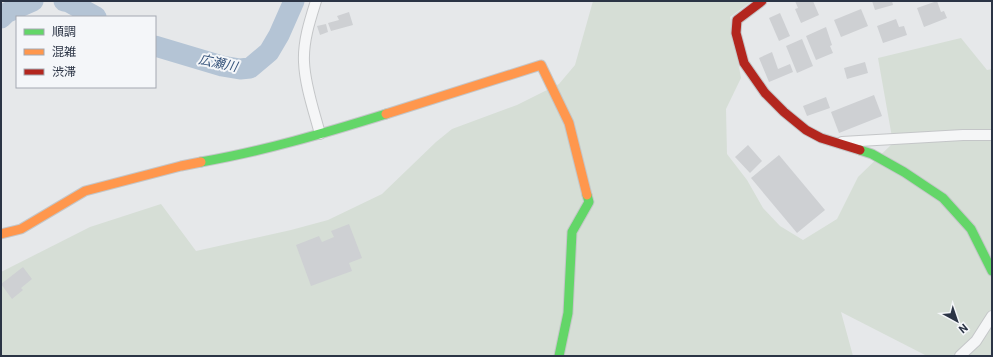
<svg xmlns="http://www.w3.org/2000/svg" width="993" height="357" viewBox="0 0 993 357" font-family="Roboto,'Noto Sans JP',sans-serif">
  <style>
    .green { fill: #d6ded6 }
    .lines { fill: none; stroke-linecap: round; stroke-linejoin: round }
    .river { stroke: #b4c4d5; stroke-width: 21 }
    .building { fill: #ced0d3 }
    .street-casing { stroke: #c4c6c8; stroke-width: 12 }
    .fast-casing { stroke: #c4c6c8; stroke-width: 11 }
    .slow-casing { stroke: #c4c6c8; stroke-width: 11 }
    .jam-casing { stroke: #c4c6c8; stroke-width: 11 }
    .street { stroke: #f5f6f7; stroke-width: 10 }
    .fast { stroke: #63d668; stroke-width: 9 }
    .slow { stroke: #ff974d; stroke-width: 9 }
    .jam { stroke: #b3261e; stroke-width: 9 }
    .labels { text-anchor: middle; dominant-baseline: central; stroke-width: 4; stroke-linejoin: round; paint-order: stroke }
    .water-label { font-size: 13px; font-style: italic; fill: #34527a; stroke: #f4f6f9 }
  </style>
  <rect width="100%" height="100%" fill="#e6e8ea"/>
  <path class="green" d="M593 1H752L730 17 741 78 726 109 727 154 747 180 763 208 780 226 803 240 837 219 858 177 893 143 878 58 961 38 987 70 992 69V356H927L841 312 853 356H1V272L90 227 161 204 196 251 291 230 328 220 382 194 436 142 452 129 517 105 559 84 575 65Z"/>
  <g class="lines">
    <g class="river">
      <path d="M64 1 69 2 96 17"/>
      <path d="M1 18 6 13 33 1"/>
      <path d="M155 46 222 66 240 69 250 68 269 52 279 35 294 1"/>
    </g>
  </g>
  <g class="building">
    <path d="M795 1H813L819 15 801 23 795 9 798 8Z"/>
    <path d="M872 1H892L893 5 875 10Z"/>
    <path d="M937 1 941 12 944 11 947 18 924 27 917 8Z"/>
    <path d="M861 9 868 26 841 37 834 20Z"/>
    <path d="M349 12 353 25 331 31 328 23 339 20 337 16Z"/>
    <path d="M780 13 790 36 779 41 769 18Z"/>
    <path d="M896 19 899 27 904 26 907 35 883 43 877 26Z"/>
    <path d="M326 24 328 32 320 35 317 26Z"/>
    <path d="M826 27 832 45 830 46 833 53 816 60 806 36Z"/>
    <path d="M802 39 813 66 797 73 786 46Z"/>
    <path d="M772 52 778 69 790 64 793 72 769 82 759 58Z"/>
    <path d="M865 62 868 73 847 79 844 68Z"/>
    <path d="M874 95 882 116 839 133 831 112Z"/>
    <path d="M826 97 830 108 807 116 803 106Z"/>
    <path d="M748 145 762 161 750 173 735 157Z"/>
    <path d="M779 155 825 210 797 233 751 178Z"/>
    <path d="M349 224 362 258 349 263 352 271 311 286 296 245 319 236 322 242 334 237 331 231Z"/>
    <path d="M23 267 32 279 21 288 23 290 12 299 1 284Z"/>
  </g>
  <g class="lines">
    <g class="street-casing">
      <g id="street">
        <path d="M316 1C310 20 303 41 304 62 305 86 314 111 320 134"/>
        <path d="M842 142 963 135H992"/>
        <path d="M960 356 976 341 992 316"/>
      </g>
    </g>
    <g class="fast-casing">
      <g id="fast">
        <path d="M860 150 872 154 904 172 943 198 971 229 992 271"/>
        <path d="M201 162C264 151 325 133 386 114"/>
        <path d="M559 356 568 313 572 232 589 202 587 195"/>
      </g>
    </g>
    <g class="slow-casing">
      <g id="slow">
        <path d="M386 114 541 65 569 123 587 195"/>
        <path d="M1 234 21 229 85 191 181 166 201 162"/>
      </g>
    </g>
    <g class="jam-casing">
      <path id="jam" d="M762 1 737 20 736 33 744 63 765 93 784 112 806 130 821 138 860 150"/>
    </g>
    <use href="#street" class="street"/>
    <use href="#fast" class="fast"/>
    <use href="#slow" class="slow"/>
    <use href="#jam" class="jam"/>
  </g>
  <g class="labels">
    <g class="water-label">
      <text transform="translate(218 63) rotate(12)">広瀬川</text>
    </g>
  </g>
  <rect width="993" height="357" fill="none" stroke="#2b3445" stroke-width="4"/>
  <rect x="16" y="16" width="140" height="72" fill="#f4f6f9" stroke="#a4a8b1"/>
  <rect x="24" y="29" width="20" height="6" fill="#63d668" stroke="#a4a8b1"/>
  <text x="52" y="36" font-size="12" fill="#2b3445">順調</text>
  <rect x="24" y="49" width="20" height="6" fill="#ff974d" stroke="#a4a8b1"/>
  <text x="52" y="56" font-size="12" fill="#2b3445">混雑</text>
  <rect x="24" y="69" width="20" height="6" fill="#b3261e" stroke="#a4a8b1"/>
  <text x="52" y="76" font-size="12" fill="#2b3445">渋滞</text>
  <g transform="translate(957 321) rotate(140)" stroke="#f4f6f9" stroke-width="3" paint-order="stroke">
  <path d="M0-3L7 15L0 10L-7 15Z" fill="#2b3445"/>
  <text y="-6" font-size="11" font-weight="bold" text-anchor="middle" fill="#2b3445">N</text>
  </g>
</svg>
